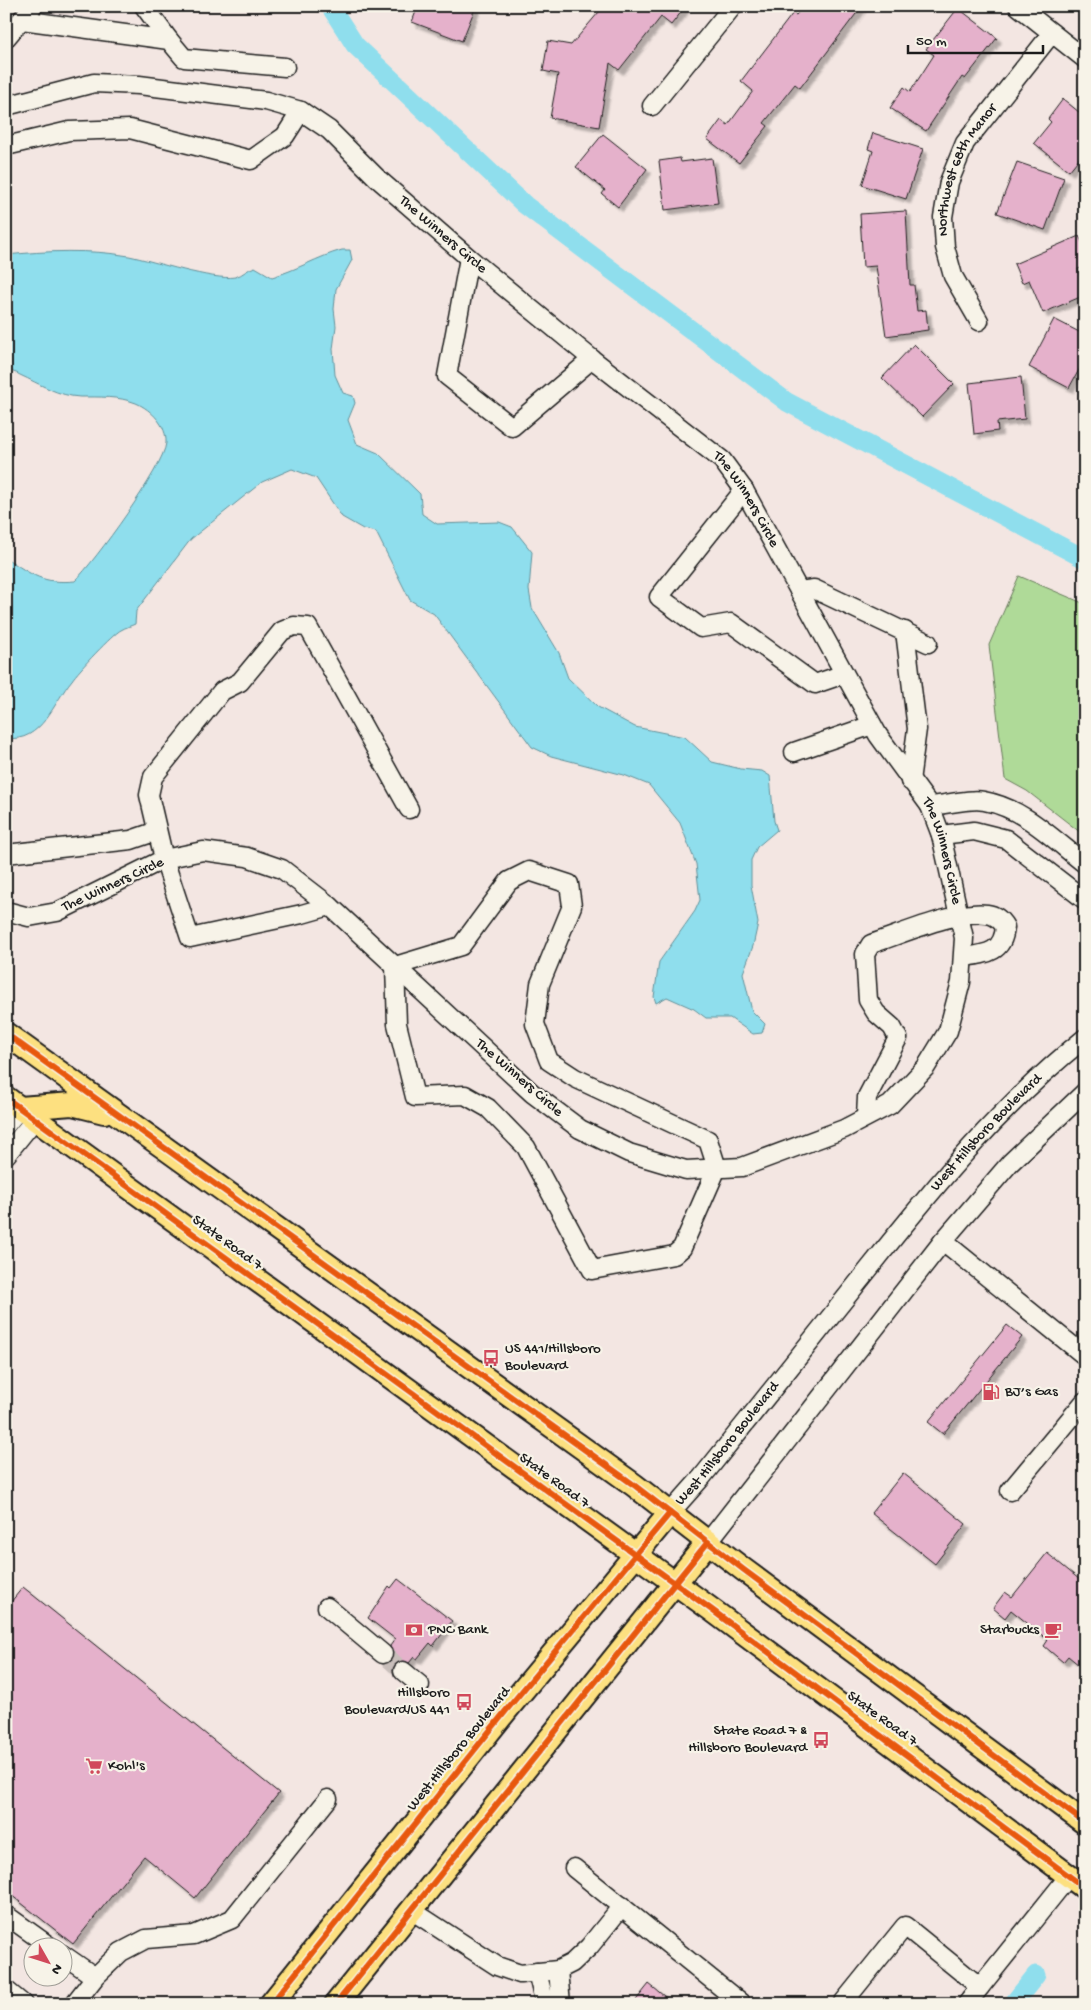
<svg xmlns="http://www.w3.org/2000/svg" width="1091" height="2010" viewBox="0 0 1091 2010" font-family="'Gochi Hand',sans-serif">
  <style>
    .green { fill: #afda98; stroke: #667b5a }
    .water { fill: #8fdeed; stroke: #619099 }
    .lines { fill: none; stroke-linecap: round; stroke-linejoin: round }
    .canal { stroke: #8fdeed; stroke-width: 19 }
    .building { fill: #e5b1cb; stroke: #1c1c1c; filter: url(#shadow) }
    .minor-tunnel { stroke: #c8beba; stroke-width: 18; stroke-dasharray: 18 9; stroke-linecap: butt }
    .minor-casing { stroke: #1c1c1c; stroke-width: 21 }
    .major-casing { stroke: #1c1c1c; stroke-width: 26 }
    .minor { stroke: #f7f3e8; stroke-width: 18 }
    .major { stroke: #fde080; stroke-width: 22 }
    .cycleway-casing { stroke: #f7f3e8; stroke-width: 9 }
    .cycleway { stroke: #e8590c; stroke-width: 6 }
    .labels { text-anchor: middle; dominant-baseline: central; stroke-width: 4.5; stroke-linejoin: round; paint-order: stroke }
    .street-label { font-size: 15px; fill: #1c1c1c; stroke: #f7f3e8 }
    .poi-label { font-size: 15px; fill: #1c1c1c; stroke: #f7f3e8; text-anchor: start }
  </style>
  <defs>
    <filter id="shadow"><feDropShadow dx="4.5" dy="4.5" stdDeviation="1" flood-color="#0004"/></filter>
  </defs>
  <rect width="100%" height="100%" fill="#f3e6e2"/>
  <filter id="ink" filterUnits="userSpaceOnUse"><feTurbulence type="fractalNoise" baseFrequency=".02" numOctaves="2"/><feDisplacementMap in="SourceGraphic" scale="10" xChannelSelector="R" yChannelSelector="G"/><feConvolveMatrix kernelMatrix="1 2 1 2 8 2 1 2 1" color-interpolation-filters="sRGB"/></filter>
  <g filter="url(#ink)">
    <path class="green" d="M1019 576 1085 604V836L1027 791 1005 779 989 645Z"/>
    <path class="water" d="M342 250H350L352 260 336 289 334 309 336 326 333 349 335 375 343 393 353 396 355 403 348 420 357 444 378 453 420 494 422 514 437 524 499 522 512 527 532 552 529 590 532 608 559 653 568 678 598 707 635 727 685 737 712 762 741 769 762 771 770 776 774 821 777 830 757 847 751 860V885L758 923 753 946 743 973 752 1011 765 1024 762 1033 753 1034 730 1018H706L694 1009 667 997 656 1003 654 997 659 962 695 911 700 900 696 864 680 823 649 785 624 775 551 756 532 747 434 614 410 600 376 532 363 529 342 517 316 478 292 469 262 482 191 539 136 611 135 624C131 626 126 627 121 630 113 634 78 671 72 680 54 701 42 744 6 738V558C32 575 43 584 75 581 94 562 164 467 166 443 167 426 152 410 136 403 118 396 99 397 80 397 58 396 40 384 20 375 16 372 11 372 6 369L8 321 6 255C46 251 90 249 129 256 154 261 213 281 235 277 243 275 247 269 255 267L272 277C297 270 317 257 342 250Z"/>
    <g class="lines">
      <g class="canal">
        <path d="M330 6 355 45 525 205 787 402 1085 559"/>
        <path d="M1013 2004 1036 1975"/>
      </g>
    </g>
    <g class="building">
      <path d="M418 6H476L462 41 412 22Z"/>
      <path d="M604 6H686L671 25 661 17 619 70 610 63 599 127 550 118 558 74 543 71 548 41 571 45Z"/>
      <path d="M804 6H862L800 88 795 84 764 123 768 126 739 163 707 139 721 120 728 125 753 91 741 81 793 13 796 15Z"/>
      <path d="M958 8 997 38 965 79 962 77 926 131 890 108 904 87 910 92 934 55 926 49Z"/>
      <path d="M1063 99 1085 117V151L1069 171 1034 143 1051 122 1048 119Z"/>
      <path d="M873 133 923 149 906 199 862 185 873 151 868 149Z"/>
      <path d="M603 134 647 169 618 207 602 194 605 190 576 167Z"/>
      <path d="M680 158 681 162 712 158 718 203 665 210 659 161Z"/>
      <path d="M1017 162 1064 178 1045 230 997 213Z"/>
      <path d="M906 211 910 285H914L917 311 926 310 928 330 886 336 876 266 863 267 860 214Z"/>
      <path d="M1079 236 1085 248V266L1078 269 1085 285V295L1043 313 1029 280 1022 283 1014 264Z"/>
      <path d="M1054 319 1085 335V359L1069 388 1029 367Z"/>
      <path d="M914 344 954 384 922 417 882 378Z"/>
      <path d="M1021 377 1025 419 997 422 998 431 974 434 969 383Z"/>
      <path d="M1007 1325 1022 1337 943 1434 928 1422Z"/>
      <path d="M903 1473 966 1524 935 1564 871 1513Z"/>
      <path d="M1047 1553 1085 1584V1670L1068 1656 1063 1662 1044 1646 1048 1640 1011 1610 1005 1618 993 1608 1005 1592 1012 1597Z"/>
      <path d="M398 1579 452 1621 433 1646 430 1643 417 1659 414 1657 409 1663 399 1661 395 1665 393 1671 384 1664 391 1661 393 1656 390 1646 395 1639 368 1618 389 1586 391 1588Z"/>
      <path d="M23 1587 279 1793 195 1898 144 1856 73 1944 6 1891V1608Z"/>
      <path d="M649 1984 674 2004H633Z"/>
    </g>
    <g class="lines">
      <path class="minor-tunnel" d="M383 1654 403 1671"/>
      <g class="minor-casing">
        <g id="minor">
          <path d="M144 6 169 40"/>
          <path d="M1018 6 1085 59"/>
          <path d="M22 20 169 40 184 58 285 67"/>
          <path d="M6 38 33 6"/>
          <path id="s1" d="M6 106 94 83 139 85 266 101 301 111 329 130 377 178 469 258 592 359 722 460 744 490 878 735 930 806 941 835 964 938 961 982 948 1031 926 1067 890 1105 844 1129 742 1167 686 1170 629 1153 580 1129 532 1093 330 906 282 869 247 857 203 851 164 859 57 912 29 917 6 911"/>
          <path d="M652 106 733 6"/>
          <path d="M6 146 69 131 130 129 251 160 285 136 301 111"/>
          <path d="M469 258 447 376 512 427 592 359"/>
          <path id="s2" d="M979 321 953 276 945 247 943 217 949 182 965 143 1052 33"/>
          <path d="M744 490 659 597 701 628 731 623 815 684 844 674"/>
          <path d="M799 591 814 589 928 643"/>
          <path d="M905 631 917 729 910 781"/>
          <path d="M794 752 872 725"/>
          <path d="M930 806C945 805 971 798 984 801 1024 808 1054 840 1085 864"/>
          <path d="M941 835 974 831 1006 839 1085 900"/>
          <path d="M6 854 131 840 157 831"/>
          <path d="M529 871 569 884 572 906 540 984 535 1024 549 1061 575 1078 708 1140 717 1168 682 1248 674 1255 592 1270 526 1147 488 1108 465 1095 415 1097 397 1024 395 966 461 946 509 881Z"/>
          <path d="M330 906 302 914 190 938 164 859 149 795 153 777 222 691 240 682 282 631 294 626 308 627 409 809"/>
          <path d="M866 1117 867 1097 898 1038 892 1027 876 1013 868 1000 865 954 871 944C902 934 956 910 987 914 996 915 1001 920 1005 927 1003 953 986 954 964 957"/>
          <path d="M6 1125 20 1108"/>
          <path d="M6 1155 35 1119"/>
          <path d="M943 1241 1085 1356"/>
          <path d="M1010 1491 1085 1401"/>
          <path id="s3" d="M670 1513 702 1477C757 1408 812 1339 868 1270 934 1187 1001 1105 1085 1038"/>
          <path d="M708 1542 943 1241 1010 1163 1085 1092"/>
          <path d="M327 1607 383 1654"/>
          <path d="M403 1671 420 1685"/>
          <path d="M574 1868 742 2004"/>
          <path d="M411 1910 497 1966 520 1974 558 1970 572 1963 589 1947 622 1906"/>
          <path d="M6 1915 52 1948"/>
          <path d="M62 1954 95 1977"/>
          <path d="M558 1970 561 2004"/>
          <path d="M537 1972 545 2004"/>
          <path d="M6 1990 23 2004"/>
          <path d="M74 2004 95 1977 121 1952 146 1939 194 1935 232 1919 328 1799"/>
          <path d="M842 2004 905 1926 980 1987 1069 1876"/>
          <path d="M967 2004 980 1987"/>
        </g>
      </g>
      <g class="major-casing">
        <g id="major">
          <path d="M6 1034 634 1485 744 1570 1085 1823"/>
          <path d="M6 1098 712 1610 1085 1888"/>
          <path d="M20 1108 72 1104 104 1112"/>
          <path d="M271 2004 508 1708 670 1513"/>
          <path d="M336 2004 708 1542"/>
        </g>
      </g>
      <use href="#minor" class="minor"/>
      <use href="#major" class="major"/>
      <g class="cycleway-casing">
        <g id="cycleway">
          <path d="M6 1034 634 1485 744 1570 1085 1823"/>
          <path d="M6 1098 712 1610 1085 1888"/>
          <path d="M271 2004 508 1708 670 1513"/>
          <path d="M336 2004 708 1542"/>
        </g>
      </g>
      <use href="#cycleway" class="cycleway"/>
    </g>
  </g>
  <defs>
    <g id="bus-bare" transform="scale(1.35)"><path d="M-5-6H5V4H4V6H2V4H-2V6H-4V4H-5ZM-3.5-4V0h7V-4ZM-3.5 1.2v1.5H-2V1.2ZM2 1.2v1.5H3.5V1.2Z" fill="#d1495b" stroke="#f7f3e8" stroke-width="2.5" paint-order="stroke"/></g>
    <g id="fuel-bare" transform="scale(1.35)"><path d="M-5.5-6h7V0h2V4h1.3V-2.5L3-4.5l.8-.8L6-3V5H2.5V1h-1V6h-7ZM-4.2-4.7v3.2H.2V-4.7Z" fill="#d1495b" stroke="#f7f3e8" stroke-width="2.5" paint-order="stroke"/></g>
    <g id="bank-bare" transform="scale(1.35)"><path d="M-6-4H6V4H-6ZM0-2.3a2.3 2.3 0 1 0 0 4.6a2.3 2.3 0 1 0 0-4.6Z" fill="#d1495b" stroke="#f7f3e8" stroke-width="2.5" paint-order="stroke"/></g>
    <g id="cafe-bare" transform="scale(1.35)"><path d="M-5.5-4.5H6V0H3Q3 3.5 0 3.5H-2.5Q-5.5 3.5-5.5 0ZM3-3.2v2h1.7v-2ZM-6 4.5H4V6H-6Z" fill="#d1495b" stroke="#f7f3e8" stroke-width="2.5" paint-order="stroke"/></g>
    <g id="supermarket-bare" transform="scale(1.35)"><path d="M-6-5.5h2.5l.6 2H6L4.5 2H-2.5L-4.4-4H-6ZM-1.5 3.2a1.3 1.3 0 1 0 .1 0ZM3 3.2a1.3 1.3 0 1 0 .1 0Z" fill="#d1495b" stroke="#f7f3e8" stroke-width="2.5" paint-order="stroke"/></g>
  </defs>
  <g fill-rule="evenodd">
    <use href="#bus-bare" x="491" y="1358"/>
    <use href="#fuel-bare" x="991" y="1392"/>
    <use href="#bank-bare" x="414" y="1630"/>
    <use href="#cafe-bare" x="1053" y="1630"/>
    <use href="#bus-bare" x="464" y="1702"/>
    <use href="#bus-bare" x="821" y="1740"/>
    <use href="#supermarket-bare" x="94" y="1766"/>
  </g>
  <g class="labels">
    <g class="street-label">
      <text stroke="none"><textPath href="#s2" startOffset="165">Northwest 68th Manor</textPath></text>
      <text stroke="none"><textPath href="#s1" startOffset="489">The Winners Circle</textPath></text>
      <text stroke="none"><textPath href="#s1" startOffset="894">The Winners Circle</textPath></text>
      <text stroke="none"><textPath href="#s1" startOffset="1299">The Winners Circle</textPath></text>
      <text transform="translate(113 885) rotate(-25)">The Winners Circle</text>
      <text transform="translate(519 1078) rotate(41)">The Winners Circle</text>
      <text stroke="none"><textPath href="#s3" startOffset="495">West Hillsboro Boulevard</textPath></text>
      <text transform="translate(227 1243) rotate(36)">State Road 7</text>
      <text stroke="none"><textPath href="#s3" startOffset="90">West Hillsboro Boulevard</textPath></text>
      <text transform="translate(554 1481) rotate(36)">State Road 7</text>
      <text transform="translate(882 1719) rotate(36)">State Road 7</text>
      <text transform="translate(459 1749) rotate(-51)">West Hillsboro Boulevard</text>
    </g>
    <g class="poi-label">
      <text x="505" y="1349">US 441/Hillsboro<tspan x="505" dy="17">Boulevard</tspan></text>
      <text x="1005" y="1392">BJ’s Gas</text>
      <text x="428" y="1630">PNC Bank</text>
      <text x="1039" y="1630" text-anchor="end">Starbucks</text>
      <text x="450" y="1693" text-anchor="end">Hillsboro<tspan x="450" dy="17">Boulevard/US 441</tspan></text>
      <text x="807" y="1731" text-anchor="end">State Road 7 &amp;<tspan x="807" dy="17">Hillsboro Boulevard</tspan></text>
      <text x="108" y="1766">Kohl's</text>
    </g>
  </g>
  <rect width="1091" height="2010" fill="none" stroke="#f7f3e8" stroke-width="25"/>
  <rect x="12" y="12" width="1066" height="1985" fill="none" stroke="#1c1c1c" stroke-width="2" filter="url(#ink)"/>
  <g transform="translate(48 1962) rotate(129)"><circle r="24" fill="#f7f3e8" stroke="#9f9d96"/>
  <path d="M0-4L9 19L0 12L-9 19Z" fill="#d1495b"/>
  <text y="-8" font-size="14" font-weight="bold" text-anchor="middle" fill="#1c1c1c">N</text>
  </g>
  <path d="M908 45v8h135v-8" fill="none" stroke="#1c1c1c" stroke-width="2.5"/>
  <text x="916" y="45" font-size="15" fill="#1c1c1c" stroke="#f7f3e8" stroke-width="4" paint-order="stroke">50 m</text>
</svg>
